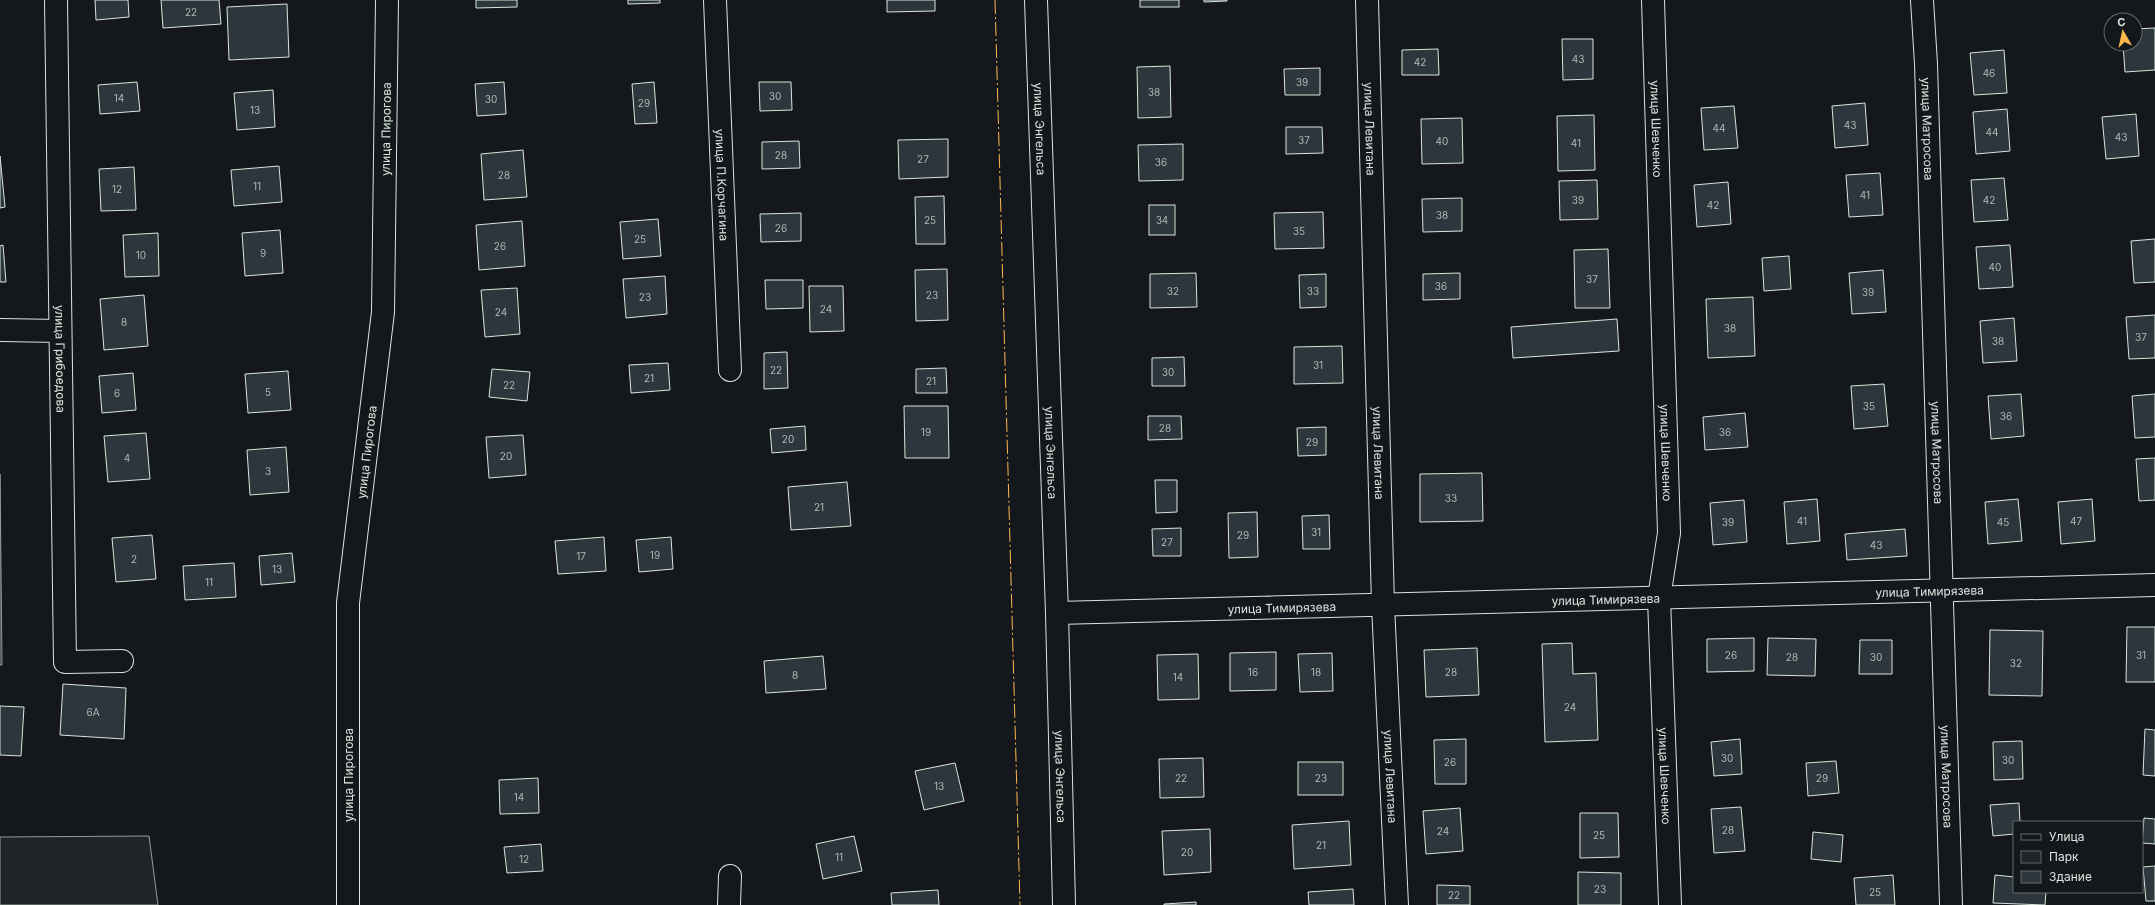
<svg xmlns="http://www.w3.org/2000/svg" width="2155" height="905" viewBox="0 0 2155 905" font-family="Inter,sans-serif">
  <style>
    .green { fill: #202428; stroke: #939e99 }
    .building { fill: #2c363c; stroke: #d8e6dc }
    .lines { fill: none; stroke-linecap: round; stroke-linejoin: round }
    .minor-casing { stroke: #d8e6dc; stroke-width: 24 }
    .minor { stroke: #14181c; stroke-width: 22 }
    .power { stroke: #ffb74d; stroke-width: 1; stroke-dasharray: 14 3 2 3; stroke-linecap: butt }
    .labels { text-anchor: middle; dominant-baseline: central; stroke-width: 3; stroke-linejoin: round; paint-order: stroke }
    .number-label { font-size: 10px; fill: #adbab4 }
    .street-label { font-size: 12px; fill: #d8e6dc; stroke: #14181c }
  </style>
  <rect width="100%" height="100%" fill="#14181c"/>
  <g class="green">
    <path d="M0 474 2 665H0Z"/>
    <path d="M149 836 158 905H0V837Z"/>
  </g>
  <g class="building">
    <path d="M95 0H128L129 17 96 20Z"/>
    <path d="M161 0H219L221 24 163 28Z"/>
    <path d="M476 0H517V7L476 8Z"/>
    <path d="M628 0H660V3L628 4Z"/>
    <path d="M887 0H935V11L887 12Z"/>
    <rect x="1140" y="0" width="39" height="7"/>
    <path d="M1204 0H1227V1L1204 2Z"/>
    <path d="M287 4 289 57 229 60 227 7Z"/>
    <path d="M2155 28V70L2125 72 2123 44H2135V29Z"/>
    <path d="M1562 39H1593V79L1563 80Z"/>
    <path d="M1438 49 1439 75H1402V50Z"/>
    <path d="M2004 50 2007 93 1974 95 1970 53Z"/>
    <path d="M1170 66 1171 117 1138 118 1137 67Z"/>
    <path d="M1320 68V95H1285L1284 69Z"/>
    <path d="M137 82 140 111 100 114 98 85Z"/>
    <path d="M504 82 506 114 477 116 475 84Z"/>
    <path d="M654 82 657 123 635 124 632 84Z"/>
    <path d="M759 82H791L792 110 760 111Z"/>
    <path d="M273 90 275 127 237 130 234 93Z"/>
    <path d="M1865 103 1868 145 1835 148 1832 106Z"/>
    <path d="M1734 106 1738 148 1704 150 1701 108Z"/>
    <path d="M2007 109 2010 151 1976 154 1973 112Z"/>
    <path d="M2136 114 2139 156 2106 159 2102 117Z"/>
    <path d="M1594 115 1595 170 1558 171 1557 116Z"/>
    <path d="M1462 118 1463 163 1422 164 1421 119Z"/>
    <path d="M1286 127H1322L1323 153 1286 154Z"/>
    <path d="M948 139V177L899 179 898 140Z"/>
    <path d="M799 141 800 168 762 169V142Z"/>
    <path d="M1183 144V180L1139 181 1138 145Z"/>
    <path d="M523 150 527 197 484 200 481 154Z"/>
    <path d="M0 156 5 207 0 208Z"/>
    <path d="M279 166 282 202 234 206 231 170Z"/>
    <path d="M134 167 136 210 101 211 99 169Z"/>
    <path d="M1880 173 1883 215 1849 217 1846 175Z"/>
    <path d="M2004 178 2008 220 1974 222 1971 180Z"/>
    <path d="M1597 180 1598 219 1560 220 1559 181Z"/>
    <path d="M1728 182 1731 224 1697 227 1694 185Z"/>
    <path d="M944 196 945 244H916L915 197Z"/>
    <path d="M1462 198V231L1423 232 1422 199Z"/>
    <rect x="1149" y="205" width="26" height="30"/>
    <path d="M1323 212 1324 248 1275 249 1274 213Z"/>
    <path d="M801 213V241L761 242 760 214Z"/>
    <path d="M658 219 661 256 623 259 620 222Z"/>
    <path d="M522 221 525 266 479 270 476 225Z"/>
    <path d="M280 230 283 273 245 276 242 233Z"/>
    <path d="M158 233 159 276 125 277 123 235Z"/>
    <path d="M2155 239V282L2134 283 2131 241Z"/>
    <path d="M3 245 6 282H0V246Z"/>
    <path d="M2010 245 2013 287 1979 289 1976 247Z"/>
    <path d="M1608 249 1610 308H1575L1574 250Z"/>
    <path d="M1789 256 1791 289 1764 291 1762 258Z"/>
    <path d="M947 269 948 320 916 321 915 270Z"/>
    <path d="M1883 270 1886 312 1852 314 1849 273Z"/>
    <path d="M1196 273 1197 307 1150 308V274Z"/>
    <path d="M1460 273V299L1423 300V274Z"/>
    <path d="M1326 274V307L1300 308 1299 275Z"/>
    <path d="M665 276 667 314 626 318 623 279Z"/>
    <path d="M765 280H803V308L766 309Z"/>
    <path d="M809 286H843L844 331 810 332Z"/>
    <path d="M517 288 520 334 485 337 481 290Z"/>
    <path d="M144 295 148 346 104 350 100 299Z"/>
    <path d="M1753 297 1755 356 1708 358 1706 299Z"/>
    <path d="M2155 315V358L2129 359 2126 317Z"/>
    <path d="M2014 318 2017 361 1983 363 1980 321Z"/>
    <path d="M1617 319 1619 351 1513 358 1511 327Z"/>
    <path d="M1342 346 1343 383 1294 384V347Z"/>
    <path d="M787 352 788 388 764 389V353Z"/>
    <path d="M1184 357 1185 386H1152V358Z"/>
    <path d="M668 363 670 390 631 393 629 365Z"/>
    <path d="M946 368 947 393H916V369Z"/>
    <path d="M492 369 530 372 527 401 489 397Z"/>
    <path d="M288 371 291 410 248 413 245 374Z"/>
    <path d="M133 373 136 410 102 413 99 376Z"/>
    <path d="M1884 384 1888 426 1854 429 1851 386Z"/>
    <path d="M2021 394 2024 436 1991 439 1988 396Z"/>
    <path d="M2155 394V437L2135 438 2132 396Z"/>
    <path d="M904 406H948L949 458H905Z"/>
    <path d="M1745 413 1748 447 1705 450 1703 417Z"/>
    <path d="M1148 416H1181L1182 439 1148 440Z"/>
    <path d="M805 426 806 450 772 453 770 429Z"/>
    <path d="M1326 427V455L1298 456 1297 428Z"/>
    <path d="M146 433 150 479 108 482 104 436Z"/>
    <path d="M523 435 526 475 489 478 486 437Z"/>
    <path d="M286 447 289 492 250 495 247 450Z"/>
    <path d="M2155 458V500L2139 501 2136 459Z"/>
    <path d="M1482 473 1483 521 1420 522V474Z"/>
    <path d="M1155 480H1177V512L1156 513Z"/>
    <path d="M847 482 851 526 791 530 788 487Z"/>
    <path d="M1817 499 1820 541 1787 544 1784 502Z"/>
    <path d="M2018 499 2022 541 1988 544 1985 502Z"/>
    <path d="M2092 499 2095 541 2061 544 2058 502Z"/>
    <path d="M1744 500 1747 542 1713 545 1710 503Z"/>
    <path d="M1257 512 1258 557 1229 558 1228 513Z"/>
    <path d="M1329 515 1330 549H1303L1302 516Z"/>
    <path d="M1181 528V556H1153L1152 529Z"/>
    <path d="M1905 529 1907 556 1847 560 1845 534Z"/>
    <path d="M152 535 156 579 116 582 112 538Z"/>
    <path d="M604 537 606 571 558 574 555 541Z"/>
    <path d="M671 537 673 569 639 572 636 540Z"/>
    <path d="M292 553 295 582 261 585 259 556Z"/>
    <path d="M234 563 236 597 185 600 183 566Z"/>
    <path d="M2127 627H2155V682H2126Z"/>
    <path d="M1990 630 2043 631 2042 696 1989 695Z"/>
    <path d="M1754 638V671L1707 672V639Z"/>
    <path d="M1768 638 1816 639 1815 676 1767 675Z"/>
    <path d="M1860 640H1892V674H1859Z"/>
    <path d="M1572 643 1573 674 1596 673 1598 740 1545 742 1542 644Z"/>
    <path d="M1477 648 1479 695 1426 697 1424 650Z"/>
    <path d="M1276 652V690L1230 691V653Z"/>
    <path d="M1332 653 1333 691 1300 692 1298 654Z"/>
    <path d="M1198 654 1199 699 1158 700 1157 655Z"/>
    <path d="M823 656 826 689 766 693 764 661Z"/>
    <path d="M63 684 126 688 124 739 60 735Z"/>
    <path d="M0 706 24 707 21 756 0 755Z"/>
    <path d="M2145 729 2155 730V776L2143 775Z"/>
    <path d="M1466 739V784H1435L1434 740Z"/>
    <path d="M1740 739 1742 774 1714 776 1711 742Z"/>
    <path d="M2022 741 2023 779 1994 780 1993 742Z"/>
    <path d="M1203 758 1204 797 1160 798 1159 759Z"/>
    <path d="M1836 761 1839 793 1808 796 1806 763Z"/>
    <rect x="1298" y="762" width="45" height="33"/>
    <path d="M955 763 964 801 924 810 915 771Z"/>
    <path d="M538 778 539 813 500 814 499 780Z"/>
    <path d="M2019 803 2020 822H2014V834L1993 836 1990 805Z"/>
    <path d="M1741 807 1745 851 1714 853 1711 809Z"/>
    <path d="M1460 808 1463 851 1426 854 1423 811Z"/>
    <path d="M1580 813H1618L1619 857 1580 858Z"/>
    <path d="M2144 818 2155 819V844L2142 843Z"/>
    <path d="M1349 821 1351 865 1294 869 1292 825Z"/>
    <path d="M1210 829 1211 872 1164 875 1162 831Z"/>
    <path d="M1813 832 1843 835 1841 862 1811 859Z"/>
    <path d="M854 836 862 871 823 879 816 844Z"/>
    <path d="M541 844 543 871 507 873 504 847Z"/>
    <path d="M2155 866V901H2146L2143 867Z"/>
    <path d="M1578 872 1621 873V905H1578Z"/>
    <path d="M1893 875 1895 905H1856L1854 878Z"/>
    <path d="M1995 875 2014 877V892H2046L2045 905 1993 903Z"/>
    <path d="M1437 885 1470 886V905H1437Z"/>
    <path d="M1353 889 1354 905H1309L1308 892Z"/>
    <path d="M938 890 939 905H892L891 893Z"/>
    <path d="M1196 902V905H1164V904Z"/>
  </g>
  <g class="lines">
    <g class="minor-casing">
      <g id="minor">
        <path id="s1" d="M56 0 65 662 122 661"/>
        <path id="s2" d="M715 0 730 370"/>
        <path id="s3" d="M1036 0 1057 613 1064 905"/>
        <path id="s4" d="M1367 0 1383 605 1397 905"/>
        <path id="s5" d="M1653 0 1669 533 1659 598 1670 905"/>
        <path id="s6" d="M1922 0 1926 64 1951 905"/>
        <path d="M0 330 60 331"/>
        <path id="s7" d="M1057 613 2155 585"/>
        <path id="s8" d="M348 905V603L383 312 387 0"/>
        <path d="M729 905 730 876"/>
      </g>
    </g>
    <use href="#minor" class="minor"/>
    <path class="power" d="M995 0 1020 905"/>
  </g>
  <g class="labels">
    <g class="number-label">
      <text x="191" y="12">22</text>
      <text x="1578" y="59">43</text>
      <text x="1420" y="62">42</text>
      <text x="1989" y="73">46</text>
      <text x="1302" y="82">39</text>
      <text x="1154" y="92">38</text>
      <text x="775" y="96">30</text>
      <text x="119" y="98">14</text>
      <text x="491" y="99">30</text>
      <text x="644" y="103">29</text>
      <text x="255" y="110">13</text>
      <text x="1850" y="125">43</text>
      <text x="1719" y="128">44</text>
      <text x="1992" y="132">44</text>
      <text x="2121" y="137">43</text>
      <text x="1304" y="140">37</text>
      <text x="1442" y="141">40</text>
      <text x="1576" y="143">41</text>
      <text x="781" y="155">28</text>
      <text x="923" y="159">27</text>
      <text x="1161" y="162">36</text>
      <text x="504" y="175">28</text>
      <text x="257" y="186">11</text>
      <text x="117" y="189">12</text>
      <text x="1865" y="195">41</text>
      <text x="1578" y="200">39</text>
      <text x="1989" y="200">42</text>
      <text x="1713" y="205">42</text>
      <text x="1442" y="215">38</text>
      <text x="930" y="220">25</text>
      <text x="1162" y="220">34</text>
      <text x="781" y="228">26</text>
      <text x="1299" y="231">35</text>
      <text x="640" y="239">25</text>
      <text x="500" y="246">26</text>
      <text x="263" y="253">9</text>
      <text x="141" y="255">10</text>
      <text x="1995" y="267">40</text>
      <text x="1592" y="279">37</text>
      <text x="1441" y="286">36</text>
      <text x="1173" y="291">32</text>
      <text x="1313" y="291">33</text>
      <text x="1868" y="292">39</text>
      <text x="932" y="295">23</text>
      <text x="645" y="297">23</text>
      <text x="826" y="309">24</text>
      <text x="501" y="312">24</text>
      <text x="124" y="322">8</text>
      <text x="1730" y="328">38</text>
      <text x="2141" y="337">37</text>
      <text x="1998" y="341">38</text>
      <text x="1318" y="365">31</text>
      <text x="776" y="370">22</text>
      <text x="1168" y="372">30</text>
      <text x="649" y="378">21</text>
      <text x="931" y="381">21</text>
      <text x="509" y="385">22</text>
      <text x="268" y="392">5</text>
      <text x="117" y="393">6</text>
      <text x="1869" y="406">35</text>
      <text x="2006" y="416">36</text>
      <text x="1165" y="428">28</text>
      <text x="926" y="432">19</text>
      <text x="1725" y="432">36</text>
      <text x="788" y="439">20</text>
      <text x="1312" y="442">29</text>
      <text x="506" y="456">20</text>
      <text x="127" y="458">4</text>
      <text x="268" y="471">3</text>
      <text x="1451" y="498">33</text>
      <text x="819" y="507">21</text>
      <text x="1802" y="521">41</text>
      <text x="2076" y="521">47</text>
      <text x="1728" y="522">39</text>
      <text x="2003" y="522">45</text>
      <text x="1316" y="532">31</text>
      <text x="1243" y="535">29</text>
      <text x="1167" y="542">27</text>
      <text x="1876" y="545">43</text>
      <text x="655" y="555">19</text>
      <text x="581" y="556">17</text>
      <text x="134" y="559">2</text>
      <text x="277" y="569">13</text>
      <text x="209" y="582">11</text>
      <text x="1731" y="655">26</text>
      <text x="2141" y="655">31</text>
      <text x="1792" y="657">28</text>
      <text x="1876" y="657">30</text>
      <text x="2016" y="663">32</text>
      <text x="1253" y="672">16</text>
      <text x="1316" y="672">18</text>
      <text x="1451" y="672">28</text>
      <text x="795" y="675">8</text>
      <text x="1178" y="677">14</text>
      <text x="1570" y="707">24</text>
      <text x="93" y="712">6А</text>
      <text x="1727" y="758">30</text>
      <text x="2008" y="760">30</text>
      <text x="1450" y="762">26</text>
      <text x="1181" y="778">22</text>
      <text x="1321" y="778">23</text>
      <text x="1822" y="778">29</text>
      <text x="939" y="786">13</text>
      <text x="519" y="797">14</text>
      <text x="1728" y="830">28</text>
      <text x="1443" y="831">24</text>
      <text x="1599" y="835">25</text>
      <text x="1321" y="845">21</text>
      <text x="1187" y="852">20</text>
      <text x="839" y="857">11</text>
      <text x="524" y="859">12</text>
      <text x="1600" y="889">23</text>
      <text x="1875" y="892">25</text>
      <text x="1454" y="895">22</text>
    </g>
    <g class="street-label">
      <text stroke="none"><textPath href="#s3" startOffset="129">улица Энгельса</textPath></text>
      <text stroke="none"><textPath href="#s4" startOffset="129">улица Левитана</textPath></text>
      <text stroke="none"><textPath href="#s5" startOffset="129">улица Шевченко</textPath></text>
      <text stroke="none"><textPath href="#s6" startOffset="129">улица Матросова</textPath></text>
      <text stroke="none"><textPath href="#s8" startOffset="778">улица Пирогова</textPath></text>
      <text stroke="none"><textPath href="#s2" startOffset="185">улица П.Корчагина</textPath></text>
      <text stroke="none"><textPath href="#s1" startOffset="359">улица Грибоедова</textPath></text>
      <text stroke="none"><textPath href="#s3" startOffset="453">улица Энгельса</textPath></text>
      <text stroke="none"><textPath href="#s6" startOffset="453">улица Матросова</textPath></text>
      <text stroke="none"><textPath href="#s8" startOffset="454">улица Пирогова</textPath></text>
      <text stroke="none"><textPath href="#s4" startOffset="453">улица Левитана</textPath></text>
      <text stroke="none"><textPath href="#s5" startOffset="453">улица Шевченко</textPath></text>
      <text stroke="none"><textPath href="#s7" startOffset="873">улица Тимирязева</textPath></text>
      <text stroke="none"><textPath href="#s7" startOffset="549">улица Тимирязева</textPath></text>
      <text stroke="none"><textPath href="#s7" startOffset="225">улица Тимирязева</textPath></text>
      <text transform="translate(348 775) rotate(-90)">улица Пирогова</text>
      <text stroke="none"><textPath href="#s3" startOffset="777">улица Энгельса</textPath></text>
      <text stroke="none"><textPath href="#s4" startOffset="777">улица Левитана</textPath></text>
      <text stroke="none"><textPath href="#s5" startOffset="777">улица Шевченко</textPath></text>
      <text stroke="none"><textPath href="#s6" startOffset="777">улица Матросова</textPath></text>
    </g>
  </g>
  <rect x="2013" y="821" width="130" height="72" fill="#14181c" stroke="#626a69"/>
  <rect x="2021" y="834" width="20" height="6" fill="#14181c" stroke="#626a69"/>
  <text x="2049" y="841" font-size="12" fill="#d8e6dc">Улица</text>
  <rect x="2021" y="851" width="20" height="12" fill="#202428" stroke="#626a69"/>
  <text x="2049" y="861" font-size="12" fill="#d8e6dc">Парк</text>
  <rect x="2021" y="871" width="20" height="12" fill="#2c363c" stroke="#626a69"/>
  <text x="2049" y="881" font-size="12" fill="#d8e6dc">Здание</text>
  <g transform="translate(2123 32) rotate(351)"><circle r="19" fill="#14181c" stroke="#626a69"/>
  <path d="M0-3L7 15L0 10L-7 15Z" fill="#ffb74d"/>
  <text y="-6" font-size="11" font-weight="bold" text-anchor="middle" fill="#d8e6dc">С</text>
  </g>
</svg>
